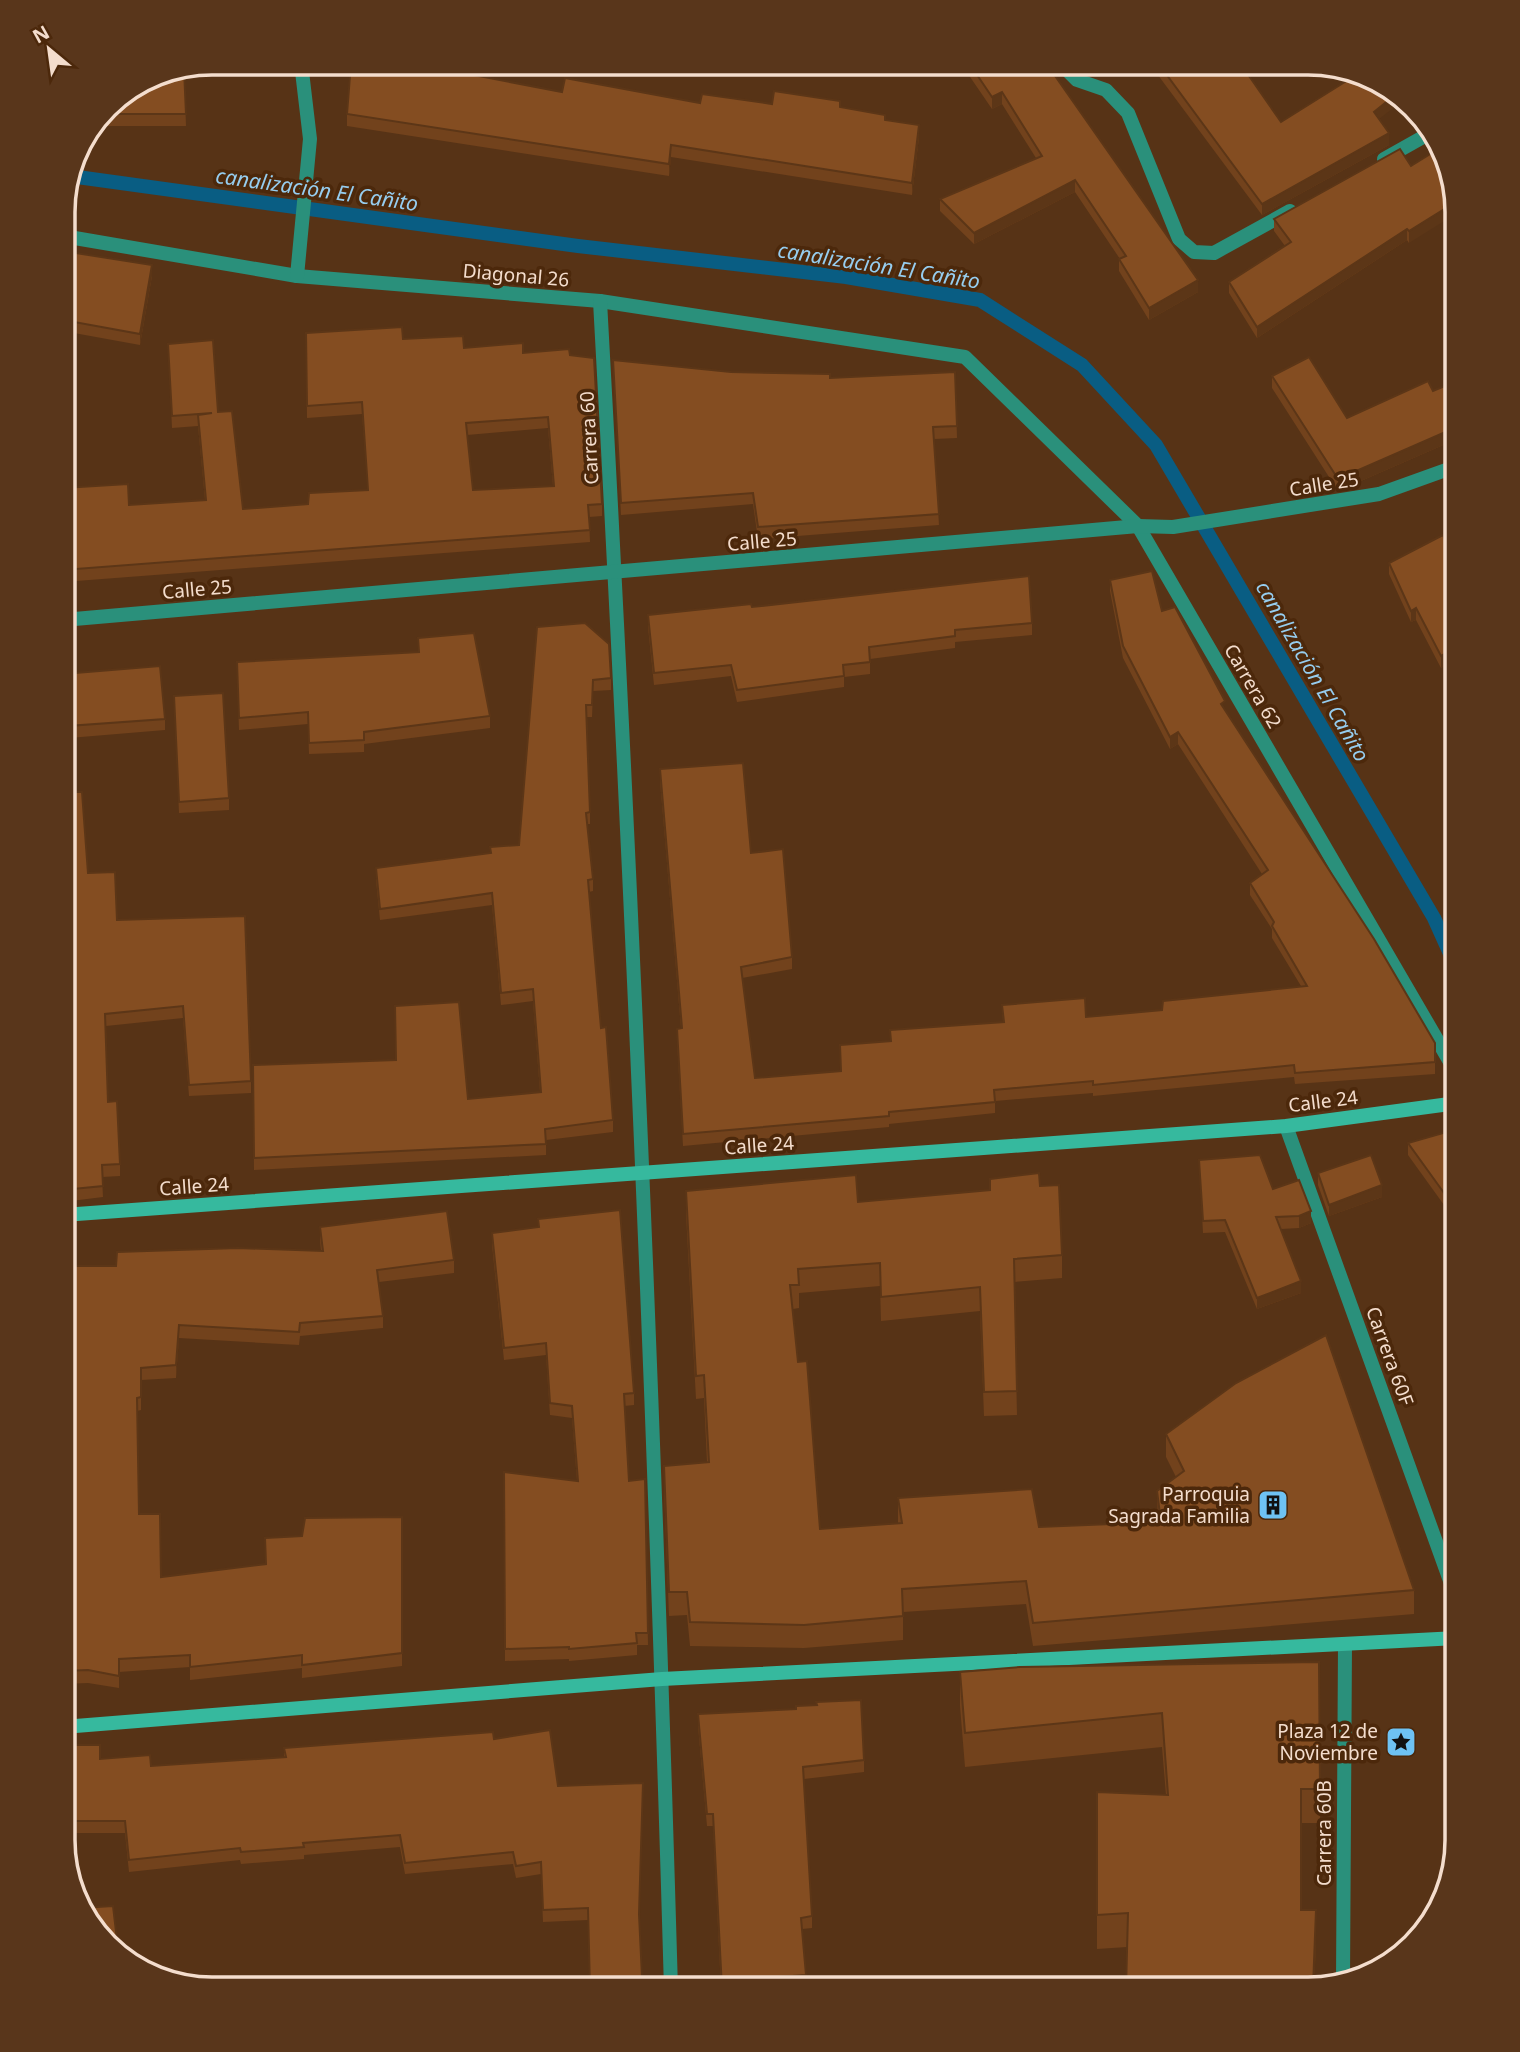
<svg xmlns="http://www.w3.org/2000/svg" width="1520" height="2052" viewBox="0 0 1520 2052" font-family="'Noto Sans',sans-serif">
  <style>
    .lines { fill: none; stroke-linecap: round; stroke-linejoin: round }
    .stream { stroke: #095d83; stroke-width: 14 }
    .street { stroke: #2a907b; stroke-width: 14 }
    .secondary { stroke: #36b99e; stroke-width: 14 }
    .wall { fill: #72421c; fill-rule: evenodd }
    .shaded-wall { fill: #5c3617 }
    .building { fill: #844d21; stroke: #5c3617; stroke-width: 2; fill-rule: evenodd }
    .labels { text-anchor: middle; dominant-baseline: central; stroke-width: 7; stroke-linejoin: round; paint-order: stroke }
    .street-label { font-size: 19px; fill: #f4ddcd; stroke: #4c280b }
    .poi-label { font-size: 19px; fill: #f4ddcd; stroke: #4c280b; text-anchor: end }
    .water-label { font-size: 21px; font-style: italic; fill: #96cdef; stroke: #4c280b }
    .rim { fill: none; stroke: #f4ddcd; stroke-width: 3.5 }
  </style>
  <rect width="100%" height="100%" fill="#573316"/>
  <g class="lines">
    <path class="stream" d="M70 176 578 246 846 277 980 300 1082 365 1156 445 1434 918 1457 969"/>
    <g class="street">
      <path d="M1060 63 1077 80 1106 90 1128 113 1179 239 1194 252 1214 253 1290 211"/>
      <path d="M1384 159 1432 132"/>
      <path d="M63 236 297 276 600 301 965 357 1138 526 1457 1074"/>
      <path d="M297 276 310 139 301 63"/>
      <path d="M600 301C631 863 655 1426 671 1989"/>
      <path d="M63 620 1138 526 1173 527 1379 494 1457 466"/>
      <path d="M1286 1126 1457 1600"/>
      <path d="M1343 1980 1345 1644"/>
    </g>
    <g class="secondary">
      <path d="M63 1215 1286 1126 1457 1103"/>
      <path d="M63 1727 662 1679 1457 1638"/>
    </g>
  </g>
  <g class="wall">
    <path d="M439 63V68L562 92 700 103 772 104 840 107 885 120 919 137 912 195 671 157 669 176 347 126V114Z"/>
    <path d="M966 63H1046L1198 292 1149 320 1119 271V259H1120L1075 192 974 244 940 211V199L1036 158 1002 104 992 109 966 71Z"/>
    <path d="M1149 63H1240L1281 122 1379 119 1389 145 1262 215Z"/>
    <path d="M184 69 186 126H94L114 100Z"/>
    <path d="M1411 166 1409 243 1407 240 1257 338 1229 293V282L1285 246 1274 231V219Z"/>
    <path d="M63 251 152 276 140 345 63 331Z"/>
    <path d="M306 333 403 339 464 348 523 353 602 504V516L589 517 590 542 63 582V488L129 505 205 500 198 426 172 428 168 344 218 412 243 509 308 504 368 490 362 414 307 418ZM548 428 553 486 473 490 467 435Z"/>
    <path d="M613 360 731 372 830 378 955 372 957 438 934 439 939 525 758 539 753 504 621 515Z"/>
    <path d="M1272 376 1347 418 1433 391 1457 381V439L1338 491 1272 388Z"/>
    <path d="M1457 540V666L1454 660 1441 668 1416 620 1411 622 1389 574V563L1447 545Z"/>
    <path d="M1110 580 1162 611 1435 1043V1074L1295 1084 1294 1077 1093 1096V1093L995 1101V1113L889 1124V1127L683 1146 677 1040V1029L681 1028 660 781V769L751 853 792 957V969L742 978 755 1078 840 1071 890 1041 1003 1022 1002 1005 1086 1017 1162 1010 1301 986 1272 938V929L1250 895V883L1262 874 1178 744 1170 749 1123 658 1110 591Z"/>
    <path d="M752 607 1032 623V635L955 642V648L870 659V674L844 677V687L737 702 731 676 654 685 648 627V615Z"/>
    <path d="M537 627 611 678V690L593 691 592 717H587L590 812V824H587L593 879V891L589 892 601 1028 613 1120V1132L546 1140V1155L254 1170 253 1065 468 1099 540 1092 533 1001 501 1005 492 905 380 920 376 880V868L490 853V847L519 845Z"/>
    <path d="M418 638 490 716V728L364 744V752L309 754 308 724 239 730 237 674 418 652Z"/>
    <path d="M63 674 165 719V730L69 738 74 792 88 873 117 920 251 1081V1093L189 1096 183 1018 106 1026 108 1102 120 1164V1176L102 1177 103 1197 63 1202Z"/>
    <path d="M174 696 229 798V810L179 813Z"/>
    <path d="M1457 1129V1223L1408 1155V1143Z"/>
    <path d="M1199 1160 1273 1189 1311 1223 1299 1228 1281 1229 1301 1293 1257 1309 1225 1232 1203 1233Z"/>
    <path d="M1318 1173 1382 1197 1329 1216 1318 1185Z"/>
    <path d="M1040 1186 1062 1255V1278L1014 1282 1017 1415 984 1416 980 1311 881 1321 880 1286 799 1293V1308L793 1309 798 1362 820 1529 898 1523V1498L1039 1527 1158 1522 1157 1491 1176 1477 1166 1457V1434L1414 1590V1614L1033 1646 1026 1604 903 1612V1640L804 1648 690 1646 687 1615 669 1616 664 1489V1466L707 1462 704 1398 696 1399 686 1214V1191L858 1202Z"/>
    <path d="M320 1227 454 1260V1273L379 1282 383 1316V1328L300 1336 299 1345 179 1338 176 1378 141 1380V1410L137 1411 139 1514 161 1577 265 1564 302 1536 402 1517V1666L302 1678V1668L190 1680V1667L119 1672V1688L88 1683 63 1684V1266H116L321 1251 320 1240Z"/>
    <path d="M492 1233 634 1393V1405L624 1406 629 1481 645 1479 648 1645H637V1655L569 1661V1659L505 1661 504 1472 577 1481 572 1418 550 1415 546 1355 504 1360 492 1245Z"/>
    <path d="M1319 1662 1320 1823H1301V1910L1316 1944 1314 1987 1308 1989 1127 1947 1097 1949V1792L1166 1795 1162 1747 965 1767 960 1706V1672Z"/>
    <path d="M816 1702 864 1760V1772L804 1779 812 1916V1928L802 1929 806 1987 782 1989H721L713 1826H707L698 1726V1714L796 1709 816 1705Z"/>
    <path d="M494 1739 558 1786 639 1919 642 1989H590L588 1920 543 1922 541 1874 516 1878 513 1864 405 1874 400 1847 304 1855V1859L241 1864 240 1860 129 1872 125 1833H63V1745L100 1759 151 1766 284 1757V1748Z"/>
  </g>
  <g class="shaded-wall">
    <path d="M1002 92V104L992 109V97Z"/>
    <path d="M1395 95 1401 102 1374 123V112Z"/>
    <path d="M919 125V137L912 195V183Z"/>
    <path d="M1389 133V145L1262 215V204Z"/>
    <path d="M671 145V157L669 176V164Z"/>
    <path d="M1075 180V192L974 244V233Z"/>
    <path d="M1454 203 1457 213 1409 243V231Z"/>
    <path d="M1407 229V240L1257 338V327Z"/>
    <path d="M152 265V276L140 345V334Z"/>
    <path d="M1198 280V292L1149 320V308Z"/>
    <path d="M1457 427V439L1338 491V479Z"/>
    <path d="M1416 608V620L1411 622V611Z"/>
    <path d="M1454 649V660L1441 668V656Z"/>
    <path d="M1178 732V744L1170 749V737Z"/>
    <path d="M1382 1185V1197L1329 1216V1205Z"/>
    <path d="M1311 1211V1223L1299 1228V1216Z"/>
    <path d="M1301 1281V1293L1257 1309V1298Z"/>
    <path d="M179 1325V1338L176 1378V1365Z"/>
    <path d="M1316 1910V1944L1314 1987 1313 1988Z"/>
  </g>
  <g class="building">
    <path d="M351 63H438L437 68 562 92 565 78 700 103 702 94 772 104 774 91 840 101V107L885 115V120L919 125 912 183 671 145 669 164 347 114Z"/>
    <path d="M969 63H1046L1198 280 1149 308 1119 259 1126 256 1075 180 974 233 940 199 1042 156 1002 92 992 97Z"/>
    <path d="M1158 63H1240L1281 122 1356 75 1383 83 1395 95 1374 112 1389 133 1262 204Z"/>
    <path d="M184 69 186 114H103L114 100 155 74Z"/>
    <path d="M1440 148 1454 203 1409 231 1407 229 1257 327 1229 282 1291 242 1274 219 1400 149 1411 166Z"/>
    <path d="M63 251 152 265 140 334 63 320Z"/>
    <path d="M402 327 403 339 463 336 464 348 523 343V353L569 349 570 355 594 358 602 504 588 505 590 530 63 570V488L128 484 129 505 206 500 198 415 212 413 172 416 168 344 213 340 218 412 232 411 243 509 308 504 309 493 368 490 362 402 307 406 306 333ZM548 417 554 486 473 490 466 423Z"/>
    <path d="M1309 357 1347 418 1428 381 1433 391 1457 381V427L1338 479 1272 376Z"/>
    <path d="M613 360 731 372 830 374V378L955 372 957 426 933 427 939 514 758 527 753 493 621 503Z"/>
    <path d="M1443 535 1447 545 1457 540V654L1454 649 1441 656 1416 608 1411 611 1389 563Z"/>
    <path d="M1152 571 1162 611 1175 607 1225 701 1221 704 1374 939 1435 1043V1062L1295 1073 1294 1065 1093 1085V1081L994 1090 995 1102 889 1112V1116L683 1134 677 1029 682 1028 660 769 743 763 751 853 783 849 792 957 741 967 755 1078 841 1071 840 1045 891 1041 890 1030 1004 1022 1002 1005 1085 998 1086 1017 1162 1010 1163 1001 1307 986 1272 926 1274 922 1250 883 1268 870 1178 732 1170 737 1123 646 1110 580Z"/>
    <path d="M1029 576 1032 623 955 630V636L869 647 870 662 843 665 844 676 737 690 731 665 654 673 648 615 751 604 752 607Z"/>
    <path d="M585 623 609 644 611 678 593 680 592 705H586L590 812 586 813 593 879 588 880 601 1028 606 1027 613 1120 545 1129 546 1144 254 1158 253 1065 396 1060 395 1006 459 1002 468 1099 541 1092 533 989 501 993 492 893 380 909 376 868 491 853 490 847 519 845 537 627Z"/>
    <path d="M474 633 490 716 364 732V740L309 743 308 712 239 718 237 662 419 652 418 638Z"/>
    <path d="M160 666 165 719 68 726 74 792H82L88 873 115 872 117 920 245 916 251 1081 189 1085 183 1006 105 1014 108 1102 117 1101 120 1164 102 1165 103 1186 63 1190V674Z"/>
    <path d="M223 693 229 798 179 802 174 696Z"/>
    <path d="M1457 1129V1211L1408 1143Z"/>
    <path d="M1260 1155 1273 1189 1299 1180 1311 1211 1299 1216 1276 1217 1301 1281 1257 1298 1225 1220 1203 1221 1199 1160Z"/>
    <path d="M1371 1155 1382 1185 1329 1205 1318 1173Z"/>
    <path d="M1039 1173 1040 1186 1059 1185 1062 1255 1014 1259 1017 1391 984 1392 980 1287 881 1297 880 1263 798 1269 799 1285H790L798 1362 807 1361 820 1529 902 1523 898 1498 1032 1489 1039 1527 1161 1522 1157 1491 1184 1471 1166 1434 1236 1383 1326 1335 1414 1590 1033 1623 1026 1581 902 1589 903 1616 804 1625 690 1622 687 1592H669L664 1466 709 1462 704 1375 696 1376 686 1191 856 1175 858 1202 990 1190V1179Z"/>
    <path d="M620 1210 634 1393 624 1394 629 1481 645 1479 648 1633H636L637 1643 569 1649V1647L505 1649 504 1472 578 1481 572 1406 550 1403 546 1343 504 1348 492 1233 539 1227 538 1219Z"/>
    <path d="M447 1211 454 1260 377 1270 383 1316 300 1323 299 1332 179 1325 176 1365 141 1368V1397L137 1398 139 1514H160L161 1577 266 1564 265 1538 302 1536 305 1518 402 1517V1653L302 1665V1655L190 1667V1655L119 1659V1676L88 1670 63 1671V1266H116L117 1252 238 1248 323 1251 320 1227Z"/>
    <path d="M1319 1662 1320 1789H1301V1910H1316L1313 1988 1308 1989H1126L1128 1913 1097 1915V1792L1168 1795 1162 1713 965 1733 960 1672 1020 1667Z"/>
    <path d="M861 1700 864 1760 803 1767 812 1916 801 1918 806 1975 766 1978 768 1989H722L713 1814H707L698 1714 796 1709V1706L817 1705 816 1702Z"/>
    <path d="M550 1730 558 1786 643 1783 639 1914 642 1977H627V1989H590L588 1908 543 1910 541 1862 516 1866 513 1852 405 1863 400 1835 303 1843 304 1847 241 1852 240 1848 129 1860 125 1821H63V1745H100V1759L150 1755 151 1766 286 1757 284 1748 493 1732 494 1739Z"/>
    <path d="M113 1906 118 1949 83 1915 81 1908Z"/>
  </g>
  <defs>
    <g id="building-square" transform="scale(1.575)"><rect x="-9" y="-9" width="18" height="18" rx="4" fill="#6ec2f3" stroke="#4c280b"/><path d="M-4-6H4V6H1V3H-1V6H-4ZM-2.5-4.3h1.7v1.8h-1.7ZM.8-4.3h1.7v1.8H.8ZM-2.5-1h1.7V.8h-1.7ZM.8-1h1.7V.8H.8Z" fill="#111"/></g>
    <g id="sight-square" transform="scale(1.575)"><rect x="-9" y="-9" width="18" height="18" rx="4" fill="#6ec2f3" stroke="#4c280b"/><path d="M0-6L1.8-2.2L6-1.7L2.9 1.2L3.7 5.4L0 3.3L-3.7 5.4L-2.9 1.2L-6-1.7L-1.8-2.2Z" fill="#111"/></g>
  </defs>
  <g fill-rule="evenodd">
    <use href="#building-square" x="1273" y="1505"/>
    <use href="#sight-square" x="1401" y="1742"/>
  </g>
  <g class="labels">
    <g class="street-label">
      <text transform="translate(516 275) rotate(5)">Diagonal 26</text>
      <text transform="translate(589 438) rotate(-93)">Carrera 60</text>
      <text transform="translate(1324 484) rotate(-9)">Calle 25</text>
      <text transform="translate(762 541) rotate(-5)">Calle 25</text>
      <text transform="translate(197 589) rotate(-5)">Calle 25</text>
      <text transform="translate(1253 686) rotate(60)">Carrera 62</text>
      <text transform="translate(1323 1101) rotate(-7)">Calle 24</text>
      <text transform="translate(759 1145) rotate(-4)">Calle 24</text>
      <text transform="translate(194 1186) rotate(-4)">Calle 24</text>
      <text transform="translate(1390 1356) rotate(70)">Carrera 60F</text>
      <text transform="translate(1324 1833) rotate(-90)">Carrera 60B</text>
    </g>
    <g class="poi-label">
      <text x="1250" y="1494">Parroquia<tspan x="1250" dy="22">Sagrada Familia</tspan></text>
      <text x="1378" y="1731">Plaza 12 de<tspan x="1378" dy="22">Noviembre</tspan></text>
    </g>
    <g class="water-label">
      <text transform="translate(317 189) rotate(8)">canalización El Cañito</text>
      <text transform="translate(879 265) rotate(9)">canalización El Cañito</text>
      <text transform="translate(1313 671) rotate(60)">canalización El Cañito</text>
    </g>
  </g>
  <path d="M0 0H1520V2052H0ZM212 75H1308A137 137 0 0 1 1445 212V1840A137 137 0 0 1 1308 1977H212A137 137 0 0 1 75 1840V212A137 137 0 0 1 212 75Z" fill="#59361b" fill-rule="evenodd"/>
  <path class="rim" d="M212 75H1308A137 137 0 0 1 1445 212V1840A137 137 0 0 1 1308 1977H212A137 137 0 0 1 75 1840V212A137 137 0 0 1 212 75Z"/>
  <g transform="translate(49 49) rotate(331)" stroke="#4c280b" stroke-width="5" paint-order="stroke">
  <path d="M0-5L12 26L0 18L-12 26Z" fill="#f4ddcd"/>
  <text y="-10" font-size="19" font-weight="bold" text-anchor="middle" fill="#f4ddcd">N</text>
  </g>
</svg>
